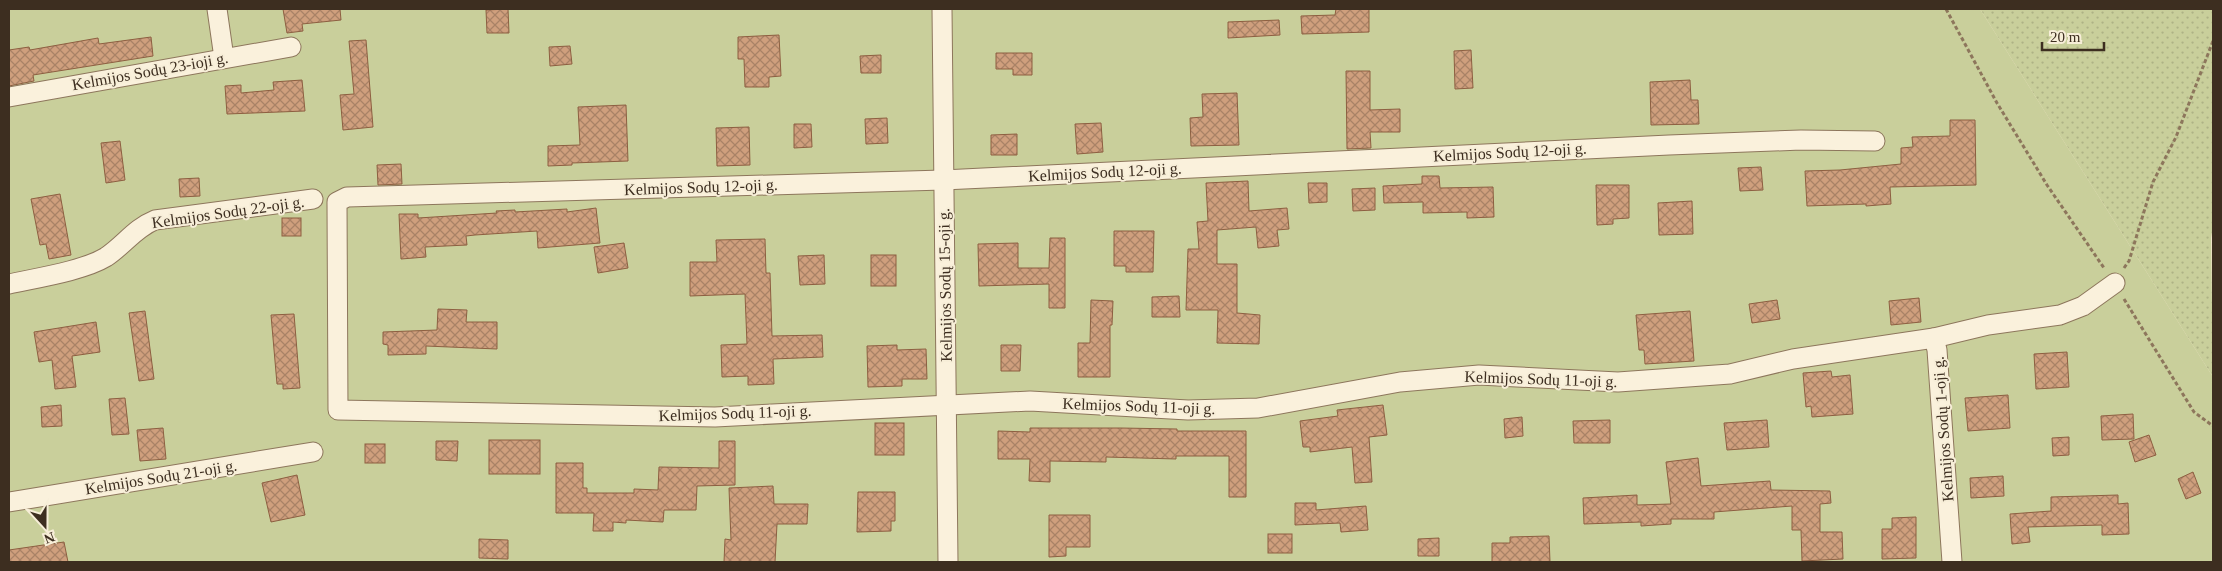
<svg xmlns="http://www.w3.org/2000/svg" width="2222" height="571" viewBox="0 0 2222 571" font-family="'Times New Roman',serif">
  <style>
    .grass { fill: url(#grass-dots) }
    .green { fill: #c9cf9b }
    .building { fill: url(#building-cross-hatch); stroke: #8d5f41 }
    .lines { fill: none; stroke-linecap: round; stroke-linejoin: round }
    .street-casing { stroke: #8d765c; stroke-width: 21 }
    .path { stroke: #8d765c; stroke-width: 3; stroke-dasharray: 4 2.5; stroke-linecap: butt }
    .street { stroke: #faf1dc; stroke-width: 19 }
    .labels { text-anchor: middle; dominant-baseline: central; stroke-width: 4; stroke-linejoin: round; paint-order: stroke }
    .street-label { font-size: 16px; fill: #3d2e20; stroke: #f7eed8 }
  </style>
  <defs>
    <pattern id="grass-dots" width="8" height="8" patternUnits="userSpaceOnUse" patternTransform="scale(1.25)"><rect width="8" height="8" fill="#c9cf9b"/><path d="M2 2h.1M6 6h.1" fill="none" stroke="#aeb285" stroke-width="1.8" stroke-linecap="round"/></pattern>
    <pattern id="building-cross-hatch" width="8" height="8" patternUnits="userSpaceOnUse" patternTransform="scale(1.25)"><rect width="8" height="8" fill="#cf9f7d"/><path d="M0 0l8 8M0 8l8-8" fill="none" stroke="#a98266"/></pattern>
  </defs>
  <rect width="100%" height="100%" fill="#f0e4c8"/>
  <path class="grass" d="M1980 9H2213V226L2211 238 2213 377Z"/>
  <path class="green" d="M9 9H1980L2213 377V562H9Z"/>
  <g class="building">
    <path d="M283 9H340L341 20 302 24 303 31 287 33Z"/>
    <path d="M508 9 509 33H487L486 10Z"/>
    <path d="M1336 9H1369V32L1302 34 1301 16 1335 15Z"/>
    <path d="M1279 20 1280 35 1228 38V22Z"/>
    <path d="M779 35 781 76 769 77V87H745L744 59H738V37Z"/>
    <path d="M151 37 153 56 33 75 34 81 9 86V50L29 47 30 50 98 38 99 44Z"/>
    <path d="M366 40 373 127 343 130 340 95 354 94 349 41Z"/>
    <path d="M570 46 572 64 550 66 549 47Z"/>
    <path d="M1471 50 1473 88 1455 89 1454 51Z"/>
    <path d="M996 53H1032V75H1013V69H996Z"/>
    <path d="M881 55V73H861L860 56Z"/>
    <path d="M1346 71H1370V110L1400 109V132H1370L1371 148 1347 149Z"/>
    <path d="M302 80 305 111 227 114 225 86 241 85V93L274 90 273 82Z"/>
    <path d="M1690 80 1691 100H1698L1699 124 1651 125 1650 82Z"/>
    <path d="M1237 93 1239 145 1191 146 1190 118 1203 117 1202 94Z"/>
    <path d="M626 105 628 161 572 163V165L548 166V146L580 145 578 107Z"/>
    <path d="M887 118 888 143 866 144 865 119Z"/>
    <path d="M1950 120H1975L1976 185 1890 187 1891 204 1866 206V204L1807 206 1805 171 1840 170 1901 164V148L1913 147 1912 137 1950 136Z"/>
    <path d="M1101 123 1103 152 1077 154 1075 124Z"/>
    <path d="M794 124H811L812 147 794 148Z"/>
    <path d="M749 127 750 165 717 166 716 128Z"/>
    <path d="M1017 134V155H991V135Z"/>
    <path d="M120 141 125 180 106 183 101 143Z"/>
    <path d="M401 164 402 184 378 185 377 165Z"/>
    <path d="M1761 167 1763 190 1740 191 1738 168Z"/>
    <path d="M1422 176H1439L1440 188 1493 187 1494 217 1467 218V212L1423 213V202L1384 203 1383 186 1422 184Z"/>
    <path d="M199 178 200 196 180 197 179 179Z"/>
    <path d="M1248 181 1249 211 1287 208 1289 229 1277 230 1279 246 1258 248 1256 227 1217 230V264H1237V313L1260 315 1259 344 1217 343 1218 310H1186L1188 249H1199L1197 222 1208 221 1206 183Z"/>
    <path d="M1308 183H1327V202L1309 203Z"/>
    <path d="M1596 185H1629V218L1613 219V224L1597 225Z"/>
    <path d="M1375 188V210L1353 211 1352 189Z"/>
    <path d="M60 194 71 255 49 259 46 244 40 245 31 199Z"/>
    <path d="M1692 201 1693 234 1659 235 1658 203Z"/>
    <path d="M596 208 600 243 538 248 537 231 475 235 466 236 467 245 425 247 426 257 401 259 399 214H418V218L497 213 496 211 515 210V212L567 209V212Z"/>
    <rect x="282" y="218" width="19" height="18"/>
    <path d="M1114 231H1154L1153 272H1126V266H1114Z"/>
    <path d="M1050 238H1065V308H1049V284L979 286 978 244 1018 243V268H1049Z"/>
    <path d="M765 239 766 273H770L772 336 822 335 823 357 773 359 774 384 748 385V376L722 377 721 345 747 344 745 294 690 296V262H717L716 240Z"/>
    <path d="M624 243 628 268 598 273 594 247Z"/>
    <path d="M824 255 825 284 800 285 798 256Z"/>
    <rect x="871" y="255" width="25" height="31"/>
    <path d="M1179 296 1180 317H1152V297Z"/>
    <path d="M1919 298 1921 322 1891 325 1889 301Z"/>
    <path d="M1091 300 1113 301 1112 325H1110V377H1078V343H1090Z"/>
    <path d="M1777 300 1780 319 1752 323 1749 304Z"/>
    <path d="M438 309 467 310 466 322H497V349L426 346V354L388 355V345L383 344V332L437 330Z"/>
    <path d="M145 311 154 379 139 381 129 313Z"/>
    <path d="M1690 311 1694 361 1645 364 1644 350H1639L1636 315Z"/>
    <path d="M294 314 300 388 283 389V384H277L271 315Z"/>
    <path d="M96 322 100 352 72 356 76 387 55 389 52 360 39 362 34 332Z"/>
    <path d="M897 345V350L926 349 927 379H902V386L868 387 867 346Z"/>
    <path d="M1001 345H1021L1020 371H1001Z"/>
    <path d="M2067 352 2069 387 2036 389 2034 354Z"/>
    <path d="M1831 371 1832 377 1850 375 1853 414 1812 417 1811 406 1806 407 1803 373Z"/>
    <path d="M2008 395 2010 428 1968 431 1965 398Z"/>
    <path d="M125 398 129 434 112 435 109 399Z"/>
    <path d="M61 405 62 426 42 427 41 407Z"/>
    <path d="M1383 405 1387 435 1369 437 1372 482 1355 483 1352 447 1310 452V447H1303L1300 421 1338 416 1337 410Z"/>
    <path d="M2133 414 2134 439 2102 440 2101 416Z"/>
    <path d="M1522 417 1523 436 1505 438 1504 419Z"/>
    <path d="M1610 420V443H1574L1573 421Z"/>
    <path d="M1767 420 1769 447 1727 450 1724 423Z"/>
    <rect x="875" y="423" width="29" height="32"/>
    <path d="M163 428 166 459 140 461 137 430Z"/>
    <path d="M1030 428H1121L1177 429V431H1246V497H1229V456H1176V459L1106 457V462L1050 461V482L1029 481 1030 459H998V431L1030 432Z"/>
    <path d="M2149 435 2156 455 2135 462 2129 442Z"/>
    <path d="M2069 437V455L2053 456 2052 438Z"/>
    <rect x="489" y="440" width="51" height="34"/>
    <path d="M436 441H458L457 461 436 460Z"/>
    <path d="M719 441H735V485L697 486 696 510H664L663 522 626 520V523L613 522V531H593L594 513H556V463H583V488H587V493H634V489L658 490 659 467 719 468Z"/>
    <rect x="365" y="444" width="20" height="19"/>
    <path d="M1698 458 1701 486 1770 481 1771 490 1830 491 1831 503 1820 504V532H1842L1843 559 1802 561 1801 530H1792V506L1714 512V519H1671V524L1641 526V522L1584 524 1583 498 1637 495V505L1671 504 1666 462Z"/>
    <path d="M2193 472 2201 493 2186 499 2178 479Z"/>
    <path d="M297 475 305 515 271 522 262 483Z"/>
    <path d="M2003 476 2004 496 1971 498 1970 478Z"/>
    <path d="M773 486 774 504H808L807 524H777L775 562H724L725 539 731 540 729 488Z"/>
    <path d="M858 492H895V521H891V531L857 532Z"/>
    <path d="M2118 495V504L2128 503 2129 534 2102 535V525L2028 527 2030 542 2012 544 2010 514 2051 511V497Z"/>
    <path d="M1295 503H1316V510L1366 506 1368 530 1341 532 1340 523 1295 525Z"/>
    <path d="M1049 515H1090V547H1066V556L1049 557Z"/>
    <path d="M1916 517V558L1882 559V529H1892V518Z"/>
    <rect x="1268" y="534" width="24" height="19"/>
    <path d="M1549 536 1550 562H1492V543H1510V537Z"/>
    <path d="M1439 538V556H1418V539Z"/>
    <path d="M479 539 508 540V559L479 558Z"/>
    <path d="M64 542 68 562H9V550Z"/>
  </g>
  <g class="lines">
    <g class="street-casing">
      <g id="street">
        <path d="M217 9 224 58"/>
        <path d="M942 9 948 562"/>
        <path d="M9 97 291 47"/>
        <path d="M1875 141 1801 140 1669 145 943 180 347 197 337 202 338 410 715 417 1030 401 1188 410 1258 408 1400 382 1479 375 1618 382 1730 374 1793 359 1934 338 1988 325 2060 315 2083 306 2115 283"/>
        <path d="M9 284C36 278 83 271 106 257 123 246 135 228 155 220L313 199"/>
        <path d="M1934 338 1937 350 1952 562"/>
        <path d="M9 502 313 452"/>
      </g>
    </g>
    <g class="path">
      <path d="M1946 9 1997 103 2047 185 2104 268"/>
      <path d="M2124 268 2129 261 2153 182 2176 137 2213 41"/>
      <path d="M2124 299 2194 412 2213 426"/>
    </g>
    <use href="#street" class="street"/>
  </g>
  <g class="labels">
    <g class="street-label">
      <text transform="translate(150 71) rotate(-10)">Kelmijos Sodų 23-ioji g.</text>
      <text transform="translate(1510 152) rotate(-3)">Kelmijos Sodų 12-oji g.</text>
      <text transform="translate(1105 172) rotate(-3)">Kelmijos Sodų 12-oji g.</text>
      <text transform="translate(701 187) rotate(-2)">Kelmijos Sodų 12-oji g.</text>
      <text transform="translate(228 212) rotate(-8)">Kelmijos Sodų 22-oji g.</text>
      <text transform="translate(945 285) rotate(-91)">Kelmijos Sodų 15-oji g.</text>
      <text transform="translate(1541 379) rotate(2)">Kelmijos Sodų 11-oji g.</text>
      <text transform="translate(1139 406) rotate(2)">Kelmijos Sodų 11-oji g.</text>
      <text transform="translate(735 413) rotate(-2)">Kelmijos Sodų 11-oji g.</text>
      <text transform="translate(1943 429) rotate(-94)">Kelmijos Sodų 1-oji g.</text>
      <text transform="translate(161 477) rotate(-9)">Kelmijos Sodų 21-oji g.</text>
    </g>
  </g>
  <rect width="2222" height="571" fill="none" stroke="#3d2e20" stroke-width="20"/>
  <g transform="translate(45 526) rotate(159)" stroke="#f7eed8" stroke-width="4" paint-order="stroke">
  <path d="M0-4L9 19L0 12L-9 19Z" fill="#3d2e20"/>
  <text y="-8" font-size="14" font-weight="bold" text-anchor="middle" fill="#3d2e20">N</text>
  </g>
  <path d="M2042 42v8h62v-8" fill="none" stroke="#3d2e20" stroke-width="2.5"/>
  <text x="2050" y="42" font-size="15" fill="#3d2e20" stroke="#f7eed8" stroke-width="4" paint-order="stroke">20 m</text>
</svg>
